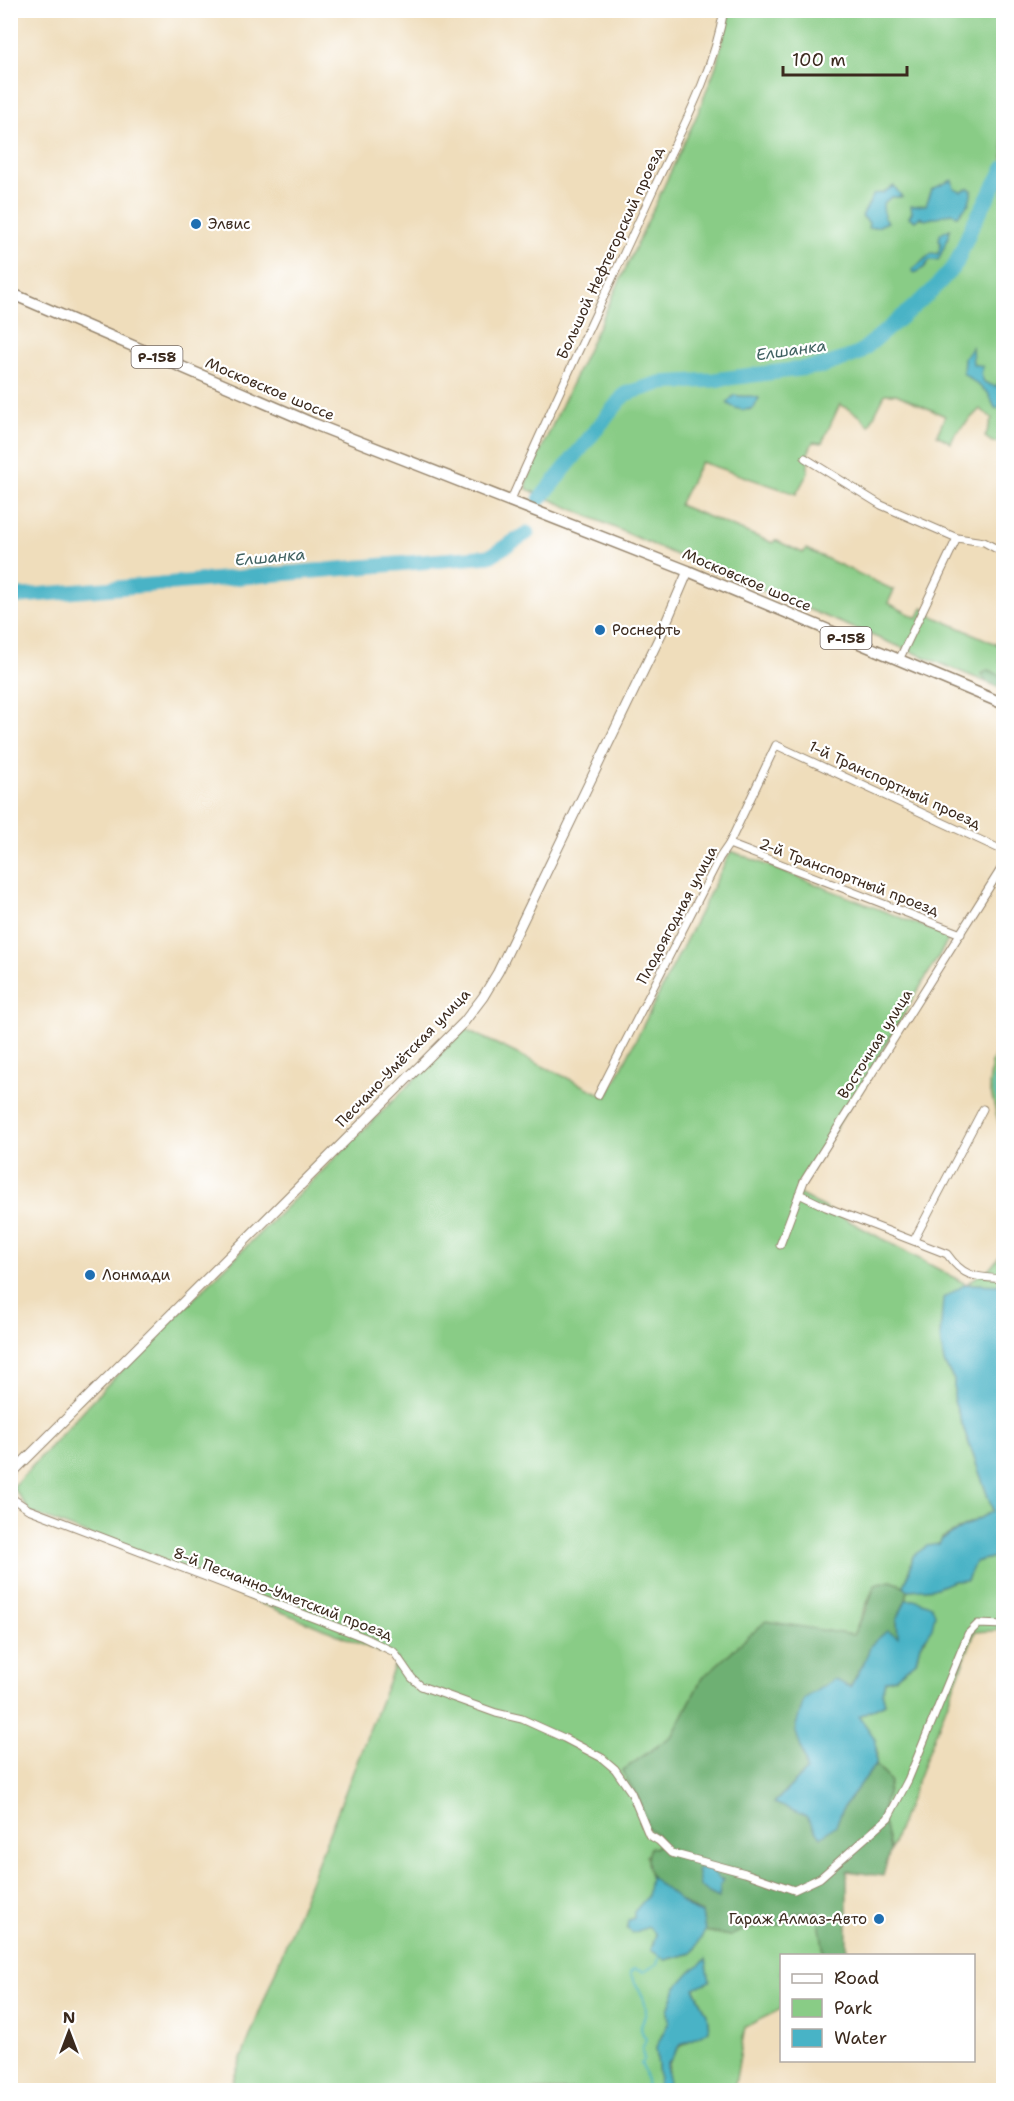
<svg xmlns="http://www.w3.org/2000/svg" width="1014" height="2101" viewBox="0 0 1014 2101" font-family="'Shantell Sans',sans-serif">
  <style>
    .green { fill: #89cc86; stroke: #627b52; stroke-width: 1.5 }
    .forest { fill: #6eb073; stroke: #546d48; stroke-width: 1.5 }
    .water { fill: #48b3c6; stroke: #426e72; stroke-width: 1.5 }
    .lines { fill: none; stroke-linecap: round; stroke-linejoin: round }
    .stream { stroke: #48b3c6; stroke-width: 2 }
    .river { stroke: #48b3c6; stroke-width: 15 }
    .minor-casing { stroke: #95846c; stroke-width: 9 }
    .secondary-casing { stroke: #95846c; stroke-width: 11 }
    .primary-casing { stroke: #95846c; stroke-width: 13 }
    .minor { stroke: #fff; stroke-width: 7 }
    .secondary { stroke: #fff; stroke-width: 9 }
    .primary { stroke: #fff; stroke-width: 10 }
    .poi-dot { fill: #1f6fb2; stroke: #fff; stroke-width: 2 }
    .labels { text-anchor: middle; dominant-baseline: central; stroke-width: 4.5; stroke-linejoin: round; paint-order: stroke }
    .shield { fill: #fff; stroke: #766a62; stroke-width: 1.5 }
    .shield-label { font-size: 14px; font-weight: bold; fill: #3b2a1e }
    .poi-label { font-size: 15px; fill: #3b2a1e; stroke: #fff; text-anchor: start }
    .street-label { font-size: 15px; fill: #3b2a1e; stroke: #fff }
    .water-label { font-size: 16px; font-style: italic; fill: #406161; stroke: #fff }
  </style>
  <rect width="100%" height="100%" fill="#fff"/>
  <filter id="ink" filterUnits="userSpaceOnUse"><feTurbulence type="fractalNoise" baseFrequency=".0167" numOctaves="2"/><feDisplacementMap in="SourceGraphic" scale="12" xChannelSelector="R" yChannelSelector="G"/><feConvolveMatrix kernelMatrix="1 2 1 2 8 2 1 2 1" color-interpolation-filters="sRGB"/></filter>
  <filter id="wash" filterUnits="userSpaceOnUse"><feTurbulence type="fractalNoise" baseFrequency=".008" numOctaves="4" result="noise"/><feDisplacementMap in="SourceGraphic" scale="24" xChannelSelector="R" yChannelSelector="G"/><feGaussianBlur stdDeviation="1.35" result="paint"/><feColorMatrix in="noise" values="0 0 0 0 0 0 0 0 0 0 0 0 0 0 0 0 0 1.4 0 .05"/><feComposite in="paint" operator="in"/></filter>
  <g filter="url(#wash)">
    <rect width="100%" height="100%" fill="#efddbb"/>
    <g class="green">
      <path d="M730 11H1003V443L992 442 985 437 992 418 980 409 955 434 951 443 937 435 945 416 896 394H885L869 426 860 416 840 404 822 443 813 442 808 453V473L796 494 701 462 679 505 773 543 775 540 803 553 806 549 894 590 888 603 917 618 923 607 928 614 1003 647V655L999 661 1003 664V677L988 670 982 674 986 682 692 562 527 489V480L698 113 716 66Z"/>
      <path d="M731 851 950 937 797 1193 966 1284 992 1266 1003 1251V1285L966 1284 944 1363 954 1380V1401L993 1511 942 1538 939 1545 913 1556 909 1574 904 1586 891 1581 875 1585 853 1635 766 1622 702 1678 673 1735 622 1771 638 1797 649 1829 654 1832 661 1841 646 1856C649 1869 653 1886 646 1899 642 1906 635 1909 634 1918L628 1920 627 1929 648 1927 656 1934 651 1950 666 1960 692 1953 705 1931 730 1936 743 1930 783 1924 793 1913 818 1911 824 1955 782 1956 781 2009 745 2027 734 2090 667 2089C667 2047 676 2049 709 2030L707 2014 694 1987H677L668 2010 669 2022 656 2047 659 2077 656 2090H229L397 1659 164 1564 30 1512 13 1487 105 1387 465 1029 607 1097Z"/>
      <path d="M1003 1039 1004 1065 1001 1083 1004 1095 1003 1140 989 1085 992 1062Z"/>
      <path d="M1003 1550V1630L975 1632 890 1851 888 1838 881 1815 890 1781 876 1764 877 1750 859 1716 885 1703 882 1692 885 1680 895 1678 916 1661 920 1645 926 1639 917 1600H906L908 1590 937 1588 953 1581 967 1580 975 1562 994 1557Z"/>
    </g>
    <g class="forest">
      <path d="M988 670 1003 677V689L986 682 982 674Z"/>
      <path d="M891 1581 904 1586 908 1590 906 1600 897 1619 898 1638 871 1645 863 1665 805 1761 806 1771 774 1803 836 1825 844 1806 876 1764 890 1781 881 1815 888 1838 890 1851 883 1876 847 1871V1955H824L818 1911 793 1913 783 1924 743 1930 730 1936 705 1931 702 1913C690 1908 655 1886 650 1874 646 1865 646 1856 650 1847L655 1848 661 1841 654 1832 649 1829 638 1797 622 1771 673 1735 702 1678 766 1621 853 1635 866 1610 875 1585Z"/>
    </g>
    <g class="water">
      <path d="M952 180 954 188 961 191 969 188 972 191 969 203 958 216 952 213 925 220 920 217 915 221 909 217 912 212 911 206 926 205 932 189Z"/>
      <path d="M894 186 902 197H891L883 204 884 218 888 222 877 227 868 228 869 223 862 216 874 194 882 193Z"/>
      <path d="M950 229C950 234 941 255 938 260H930L924 268 914 273 912 270 932 253 938 254 941 243 939 241 940 234Z"/>
      <path d="M972 347 973 364 983 366 981 374 984 382 996 387 1003 375V409L995 408 988 393 963 373 964 358Z"/>
      <path d="M734 395C744 398 750 394 759 398L754 408C745 412 734 409 727 403Z"/>
      <path d="M966 1284 1003 1285V1550L994 1557 975 1562 967 1580 953 1581 937 1588 908 1590 904 1586 909 1574 913 1556 927 1546 939 1544 942 1539 993 1511 954 1401V1380L944 1363 940 1337 943 1298Z"/>
      <path d="M906 1600H917L932 1606 935 1614 932 1628 920 1645 916 1661 895 1678 885 1681 882 1692 885 1703 859 1716 876 1740V1764L844 1806 836 1825 821 1837 806 1816 774 1803 806 1771 805 1761 795 1729 804 1699 834 1679 850 1687 863 1665 871 1645 887 1631 898 1637 897 1620Z"/>
      <path d="M708 1867 718 1878 724 1880 720 1886 719 1898 707 1892 700 1886 697 1869Z"/>
      <path d="M650 1876 688 1907 702 1914 705 1931 692 1953 665 1960 651 1950 656 1934 648 1927 633 1933 627 1929 628 1920 634 1918V1912L647 1897Z"/>
      <path d="M706 1959 710 1981 694 1988 707 2014 709 2031 680 2045 667 2065 668 2090H656L659 2077 656 2047 669 2022 668 2010 676 1988 689 1973Z"/>
    </g>
    <g class="lines">
      <g class="stream">
        <path d="M1004 1053 993 1085 1004 1121"/>
        <path d="M647 2090 645 2072 641 2064 644 2060 642 2050 646 2039C633 2021 650 2022 645 2003 643 1993 634 1983 630 1973L634 1969 644 1972 657 1964 660 1956"/>
      </g>
      <g class="river">
        <path d="M540 499 625 394 660 383 714 380 823 366 858 354 931 292 956 264 972 226 1004 168"/>
        <path d="M10 597 490 556 527 533"/>
      </g>
    </g>
  </g>
  <g filter="url(#ink)">
    <g class="lines">
      <g class="minor-casing">
        <g id="minor">
          <path d="M805 458 881 505 957 538 984 542 1004 553"/>
          <path d="M510 502C556 397 606 293 654 188 681 130 713 74 724 10"/>
          <path d="M899 660 957 538"/>
          <path d="M729 844 961 934"/>
          <path d="M598 1095 720 857 729 844 776 745 1004 851"/>
          <path d="M799 1194 826 1207 947 1254C964 1278 975 1277 1004 1279"/>
          <path d="M914 1240 983 1109"/>
          <path d="M780 1245 804 1181 1004 864"/>
          <path d="M10 1497 28 1509 363 1637 394 1652 412 1678 421 1686 496 1713 522 1719 564 1738 602 1758 615 1769 631 1792 649 1835 659 1841 671 1853 745 1873 794 1890 820 1878 888 1818 908 1780 968 1634 978 1624 1004 1625"/>
        </g>
      </g>
      <g class="secondary-casing">
        <path id="secondary" d="M10 1475 464 1022 483 997 498 972 662 632 688 571"/>
      </g>
      <g class="primary-casing">
        <path id="primary" d="M10 293 314 424 688 571 1004 704"/>
      </g>
      <use href="#minor" class="minor"/>
      <use href="#secondary" class="secondary"/>
      <use href="#primary" class="primary"/>
    </g>
  </g>
  <g class="poi-dot">
    <circle cx="196" cy="224" r="6"/>
    <circle cx="600" cy="630" r="6"/>
    <circle cx="90" cy="1275" r="6"/>
    <circle cx="879" cy="1919" r="6"/>
  </g>
  <g class="labels">
    <g class="shield">
      <rect x="131.5" y="346" width="51" height="22" rx="4.5"/>
      <rect x="820.5" y="627" width="51" height="22" rx="4.5"/>
    </g>
    <g class="shield-label">
      <text x="157" y="357">Р-158</text>
      <text x="846" y="638">Р-158</text>
    </g>
    <g class="poi-label">
      <text x="208" y="224">Элвис</text>
      <text x="612" y="630">Роснефть</text>
      <text x="102" y="1275">Лонмади</text>
      <text x="867" y="1919" text-anchor="end">Гараж Алмаз-Авто</text>
    </g>
    <g class="street-label">
      <text transform="translate(610 253) rotate(-65)">Большой Нефтегорский проезд</text>
      <text transform="translate(270 389) rotate(23)">Московское шоссе</text>
      <text transform="translate(747 580) rotate(23)">Московское шоссе</text>
      <text transform="translate(895 785) rotate(25)">1-й Транспортный проезд</text>
      <text transform="translate(849 877) rotate(21)">2-й Транспортный проезд</text>
      <text transform="translate(677 915) rotate(-62)">Плодоягодная улица</text>
      <text transform="translate(875 1044) rotate(-58)">Восточная улица</text>
      <text transform="translate(403 1058) rotate(-46)">Песчано-Умётская улица</text>
      <text transform="translate(283 1594) rotate(21)">8-й Песчанно-Уметский проезд</text>
    </g>
    <g class="water-label">
      <text transform="translate(791 350) rotate(-8)">Елшанка</text>
      <text transform="translate(270 557) rotate(-5)">Елшанка</text>
    </g>
  </g>
  <rect width="1014" height="2101" fill="none" stroke="#fff" stroke-width="36"/>
  <rect x="780" y="1954" width="195" height="108" fill="#ffffff" stroke="#b1aaa5" stroke-width="1.5"/>
  <rect x="792" y="1974" width="30" height="9" fill="#ffffff" stroke="#b1aaa5" stroke-width="1.5"/>
  <text x="834" y="1984" font-size="18" fill="#3b2a1e">Road</text>
  <rect x="792" y="1999" width="30" height="18" fill="#89cc86" stroke="#b1aaa5" stroke-width="1.5"/>
  <text x="834" y="2014" font-size="18" fill="#3b2a1e">Park</text>
  <rect x="792" y="2029" width="30" height="18" fill="#48b3c6" stroke="#b1aaa5" stroke-width="1.5"/>
  <text x="834" y="2044" font-size="18" fill="#3b2a1e">Water</text>
  <g transform="translate(69 2032)" stroke="#ffffff" stroke-width="4.5" paint-order="stroke">
  <path d="M0-4.5L10 22L0 15L-10 22Z" fill="#3b2a1e"/>
  <text y="-9" font-size="16" font-weight="bold" text-anchor="middle" fill="#3b2a1e">N</text>
  </g>
  <path d="M783 66v9h124v-9" fill="none" stroke="#3b2a1e" stroke-width="3"/>
  <text x="792" y="66" font-size="18" fill="#3b2a1e" stroke="#ffffff" stroke-width="4.5" paint-order="stroke">100 m</text>
</svg>
